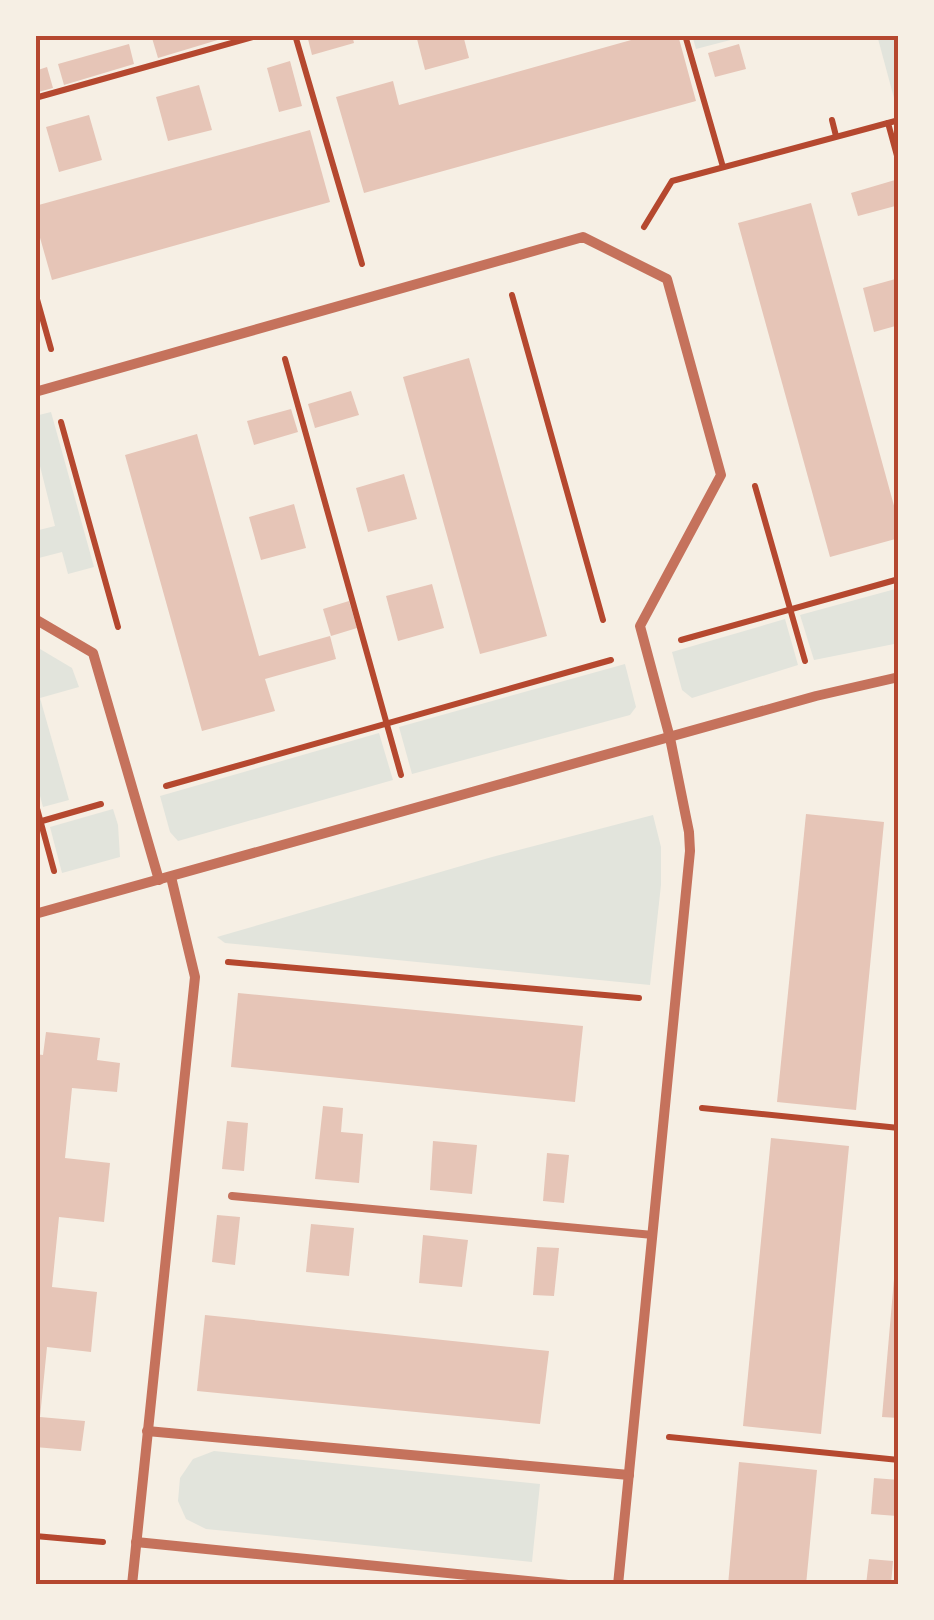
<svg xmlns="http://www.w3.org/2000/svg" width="934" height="1620" viewBox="0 0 934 1620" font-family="'Roboto Condensed',sans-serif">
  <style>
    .green { fill: #e2e4dc }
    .building { fill: #e6c5b7 }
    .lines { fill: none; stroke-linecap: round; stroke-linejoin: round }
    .path { stroke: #b5482f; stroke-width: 6 }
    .service { stroke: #c5725c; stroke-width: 8 }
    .minor { stroke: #c5725c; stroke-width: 10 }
    .neatline { fill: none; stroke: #b5482f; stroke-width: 4 }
  </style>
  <rect width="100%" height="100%" fill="#f6efe4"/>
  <g class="green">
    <path d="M692 35H738V38L696 49Z"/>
    <path d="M877 35H899L898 113Z"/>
    <path d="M51 412 94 567 68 574 62 552 35 559V531L55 526 39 462 35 463V416Z"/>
    <path d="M899 588V643L814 660 800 615Z"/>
    <path d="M785 619 798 665 692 698 682 690 672 652Z"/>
    <path d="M35 646 72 668 79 687 40 698 69 800 43 807 35 777Z"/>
    <path d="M625 664 636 707 630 715 412 774 399 727Z"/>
    <path d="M379 733 393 780 178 841 170 832 160 796Z"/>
    <path d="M113 809 118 825 120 857 62 873 50 827Z"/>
    <path d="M653 815 661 847V885L650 985 225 943 217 937 492 857Z"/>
    <path d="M214 1451 540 1484 532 1562 206 1529 186 1519 178 1501 180 1478 193 1459Z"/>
  </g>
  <g class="building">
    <path d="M163 35H231V36L158 58 152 38Z"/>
    <path d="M307 35H352L354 43 312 55Z"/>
    <path d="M416 35H463L469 58 425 70Z"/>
    <path d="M649 35H678L696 101 364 193 336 97 393 81 399 105Z"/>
    <path d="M129 44 134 64 64 85 58 64Z"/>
    <path d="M739 44 746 69 715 77 708 53Z"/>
    <path d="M290 61 302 106 279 112 267 68Z"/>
    <path d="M47 67 53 88 35 93V71Z"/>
    <path d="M199 85 212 130 168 141 156 97Z"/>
    <path d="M89 115 102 160 59 172 46 127Z"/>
    <path d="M310 130 330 202 52 280 35 220V206Z"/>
    <path d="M895 180 899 205 858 216 851 193Z"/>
    <path d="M811 203 899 524V538L830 557 738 223Z"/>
    <path d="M899 278V325L874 332 863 288Z"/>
    <path d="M469 358 547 636 480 654 403 377Z"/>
    <path d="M351 391 359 415 315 428 308 404Z"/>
    <path d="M291 409 298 432 254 445 247 421Z"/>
    <path d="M197 434 259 656 330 636 336 659 265 679 275 711 202 731 125 455Z"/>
    <path d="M404 474 417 519 368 532 356 488Z"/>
    <path d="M294 504 306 548 261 560 249 517Z"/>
    <path d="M432 584 444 628 398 641 386 596Z"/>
    <path d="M349 601 357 628 331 636 323 609Z"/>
    <path d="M806 814 884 822 856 1110 777 1102Z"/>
    <path d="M238 993 583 1026 575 1102 231 1067Z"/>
    <path d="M46 1032 100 1038 97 1060 120 1063 117 1092 72 1088 65 1158 110 1163 104 1222 59 1217 52 1287 97 1292 94 1321 91 1352 47 1347 40 1417 85 1421 81 1451 35 1447V1054L43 1055Z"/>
    <path d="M323 1106 343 1108 341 1132 363 1134 359 1183 315 1179Z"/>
    <path d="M227 1121 248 1123 244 1171 222 1169Z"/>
    <path d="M771 1138 849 1146 821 1434 743 1426Z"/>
    <path d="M433 1141 477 1145 472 1194 430 1190Z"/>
    <path d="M547 1153 569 1155 564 1203 543 1201Z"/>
    <path d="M217 1215 240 1217 235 1265 212 1262Z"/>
    <path d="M311 1224 354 1228 349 1276 306 1272Z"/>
    <path d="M423 1235 468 1240 462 1287 419 1283Z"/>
    <path d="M537 1247 559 1248 554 1296 533 1295Z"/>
    <path d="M896 1256H899V1418L882 1417Z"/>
    <path d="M205 1315 549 1351 540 1424 197 1391Z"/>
    <path d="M739 1462 817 1470 806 1585H728Z"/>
    <path d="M874 1478 899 1480 897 1516 871 1514Z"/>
    <path d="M869 1559 893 1561 891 1585H866Z"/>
  </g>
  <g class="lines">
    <g class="path">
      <path d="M295 35 362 264"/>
      <path d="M685 35 723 167"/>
      <path d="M35 98 260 35"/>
      <path d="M832 120 836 136"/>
      <path d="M888 123 899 163"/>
      <path d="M644 227 672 181 899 120"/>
      <path d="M35 292 51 349"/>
      <path d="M512 295 603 620"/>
      <path d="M285 359 401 775"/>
      <path d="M61 422 118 627"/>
      <path d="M755 486 805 661"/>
      <path d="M681 640 899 579"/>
      <path d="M166 786 611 660"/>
      <path d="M35 801 54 871"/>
      <path d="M35 823 101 804"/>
      <path d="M228 962 639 998"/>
      <path d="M702 1108 899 1128"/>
      <path d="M669 1437 899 1460"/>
      <path d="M35 1536 103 1542"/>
    </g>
    <path class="service" d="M232 1196 653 1235"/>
    <g class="minor">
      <path d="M35 392 583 237 667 279 721 475 640 626 670 738 689 832 690 851 618 1585"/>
      <path d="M35 619 93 653 159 880"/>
      <path d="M35 914 816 696 899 677"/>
      <path d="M147 1431 629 1475"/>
      <path d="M136 1542 568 1585"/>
      <path d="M132 1585 195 977 171 877"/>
    </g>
  </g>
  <rect width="934" height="1620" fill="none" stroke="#f6efe4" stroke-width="75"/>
  <rect x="38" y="38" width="858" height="1544" class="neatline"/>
</svg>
